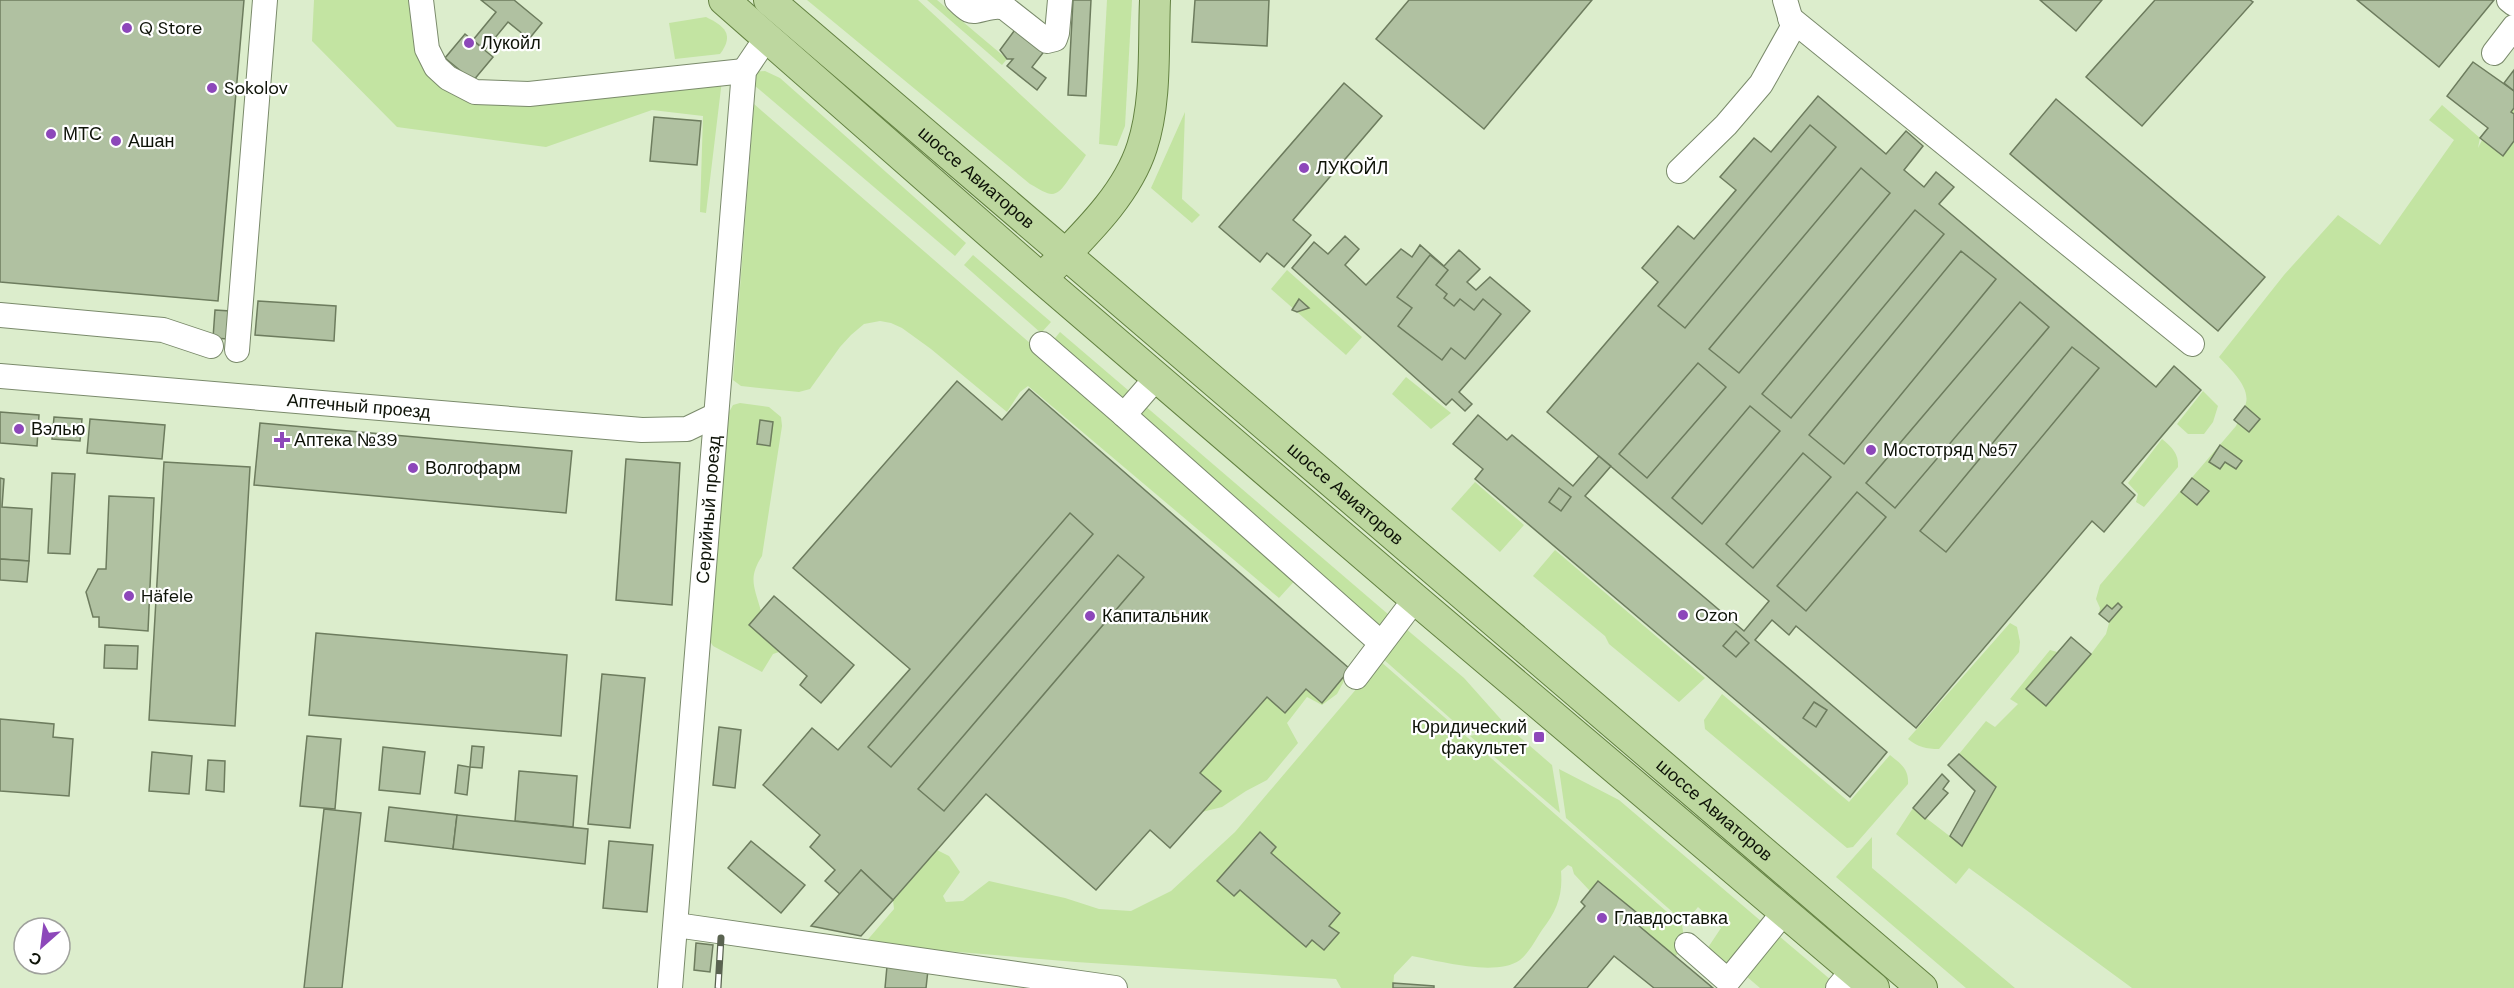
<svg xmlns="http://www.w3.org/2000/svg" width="2514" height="988" viewBox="0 0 2514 988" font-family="'DM Sans',sans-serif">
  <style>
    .green { fill: #c3e4a2 }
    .building { fill: #b0c1a1; stroke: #6d7c5e; stroke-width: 1.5 }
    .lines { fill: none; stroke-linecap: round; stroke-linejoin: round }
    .minor-casing { stroke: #7a8a6b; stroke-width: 26 }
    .major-casing { stroke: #638141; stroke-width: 32 }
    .minor { stroke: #fff; stroke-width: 24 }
    .major { stroke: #bdd79f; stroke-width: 30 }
    .rail-casing { stroke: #5a6350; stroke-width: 7 }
    .rail { stroke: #fff; stroke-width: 4.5; stroke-dasharray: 14; stroke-linecap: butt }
    .poi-dot { fill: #8d47ba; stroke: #fff; stroke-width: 2 }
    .labels { text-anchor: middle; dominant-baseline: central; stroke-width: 4.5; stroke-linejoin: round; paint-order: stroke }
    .poi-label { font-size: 18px; fill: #0e1308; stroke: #fff; text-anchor: start }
    .street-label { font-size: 18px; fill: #0e1308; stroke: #fff }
  </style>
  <rect width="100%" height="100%" fill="#dcedcc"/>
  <g class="green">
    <path d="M314 0H413L441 85 722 80 706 213 700 212 703 116 652 110 546 147 397 127 312 41Z"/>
    <path d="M807 0H918L1086 155C1081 164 1074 171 1069 179 1055 200 1051 196 1030 184Z"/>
    <path d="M927 0H937L1007 59 1002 65Z"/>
    <path d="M1107 0H1132L1125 126 1117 146 1099 144Z"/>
    <path d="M706 17C724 26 735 34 720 54L675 59 669 23Z"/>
    <path d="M765 71 780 78 966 243 955 256 754 85 753 72Z"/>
    <path d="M754 104 1299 576 1279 598 1028 386 1020 392 1007 412 931 349 902 328 891 323 880 321 864 324 851 335 840 347 810 389 799 392 741 386 733 380Z"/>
    <path d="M2442 105 2480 138 2478 148 2488 128 2514 108V988H2132L1969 868 1956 884 1896 834 1913 808 1960 844 1995 787 1959 754 1986 721 1995 727 2018 704 2010 699 2050 650 2057 652 2071 637 2091 654 2106 634 2109 623 2099 614 2100 608 2096 599 2100 585 2236 426C2239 419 2244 410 2246 403 2250 386 2229 368 2219 357L2284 275 2338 215 2380 245 2454 140 2429 120Z"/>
    <path d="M1185 112 1182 199 1200 215 1192 223 1151 188Z"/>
    <path d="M973 255 1051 322 1041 333 964 265Z"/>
    <path d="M1287 270 1362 337 1346 355 1271 289Z"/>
    <path d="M1060 332 1129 391 1119 404 1051 343Z"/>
    <path d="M1406 377 1451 413 1431 429 1392 394Z"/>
    <path d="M2203 391 2218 406 2213 422 2204 434H2188L2177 424Z"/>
    <path d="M740 403 769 407 781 417 782 426 762 556C748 578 754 586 761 611L749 625 779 652 773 654 762 672 713 646 706 635 728 414 733 405Z"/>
    <path d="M1144 405 1389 615 1378 628 1134 417Z"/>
    <path d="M2162 439C2172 447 2179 454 2178 467L2144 507 2136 502 2138 494 2128 483Z"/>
    <path d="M1475 482 1524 525 1500 552 1451 509Z"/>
    <path d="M1555 550 1705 678 1679 702 1609 644 1605 636 1533 576Z"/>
    <path d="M2010 623 2017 627 2020 642 2019 652 1939 749C1926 749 1918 747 1908 739Z"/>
    <path d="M1405 628 1464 678 1505 724 1468 734 1382 658Z"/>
    <path d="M1380 661 1682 925 1685 944 1675 957 1638 925 1641 917 1599 881 1590 891 1574 874 1572 867 1568 865 1561 871C1563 895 1557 911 1542 930 1536 939 1529 953 1520 960 1496 977 1440 961 1412 956L1394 975 1393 988H1341L1336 979 1076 962 864 944 894 909 893 900 937 850 949 856 960 872 943 896 946 902 963 901 989 881 1065 898 1099 909 1131 911 1171 891 1235 832Z"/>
    <path d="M1351 668 1337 694 1322 705 1307 697 1287 723 1298 743 1267 780 1246 791 1222 807 1202 812 1221 791 1200 773 1267 697 1285 713 1306 689 1322 703Z"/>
    <path d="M1722 694 1849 802 1890 755C1901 764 1909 769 1908 784L1853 847 1847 848 1705 729 1704 720Z"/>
    <path d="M1508 727 1552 765 1560 813 1470 736Z"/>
    <path d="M1559 769 1619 800 1762 922 1727 964 1707 949 1721 928 1698 907 1685 923 1566 818Z"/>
    <path d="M1872 837V868L2015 988H1966L1836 877Z"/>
    <path d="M1779 936 1831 980 1829 988H1760L1746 976Z"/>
  </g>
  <g class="building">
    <path d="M0 0H244L218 301 0 282Z"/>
    <path d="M481 0H514L542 23 529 39 508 22 485 50 473 40 496 12Z"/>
    <path d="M1073 0H1091L1086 96 1068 95Z"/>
    <path d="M1195 0H1269L1267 46 1192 42Z"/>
    <path d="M1409 0H1592L1484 129 1376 39Z"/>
    <path d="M2040 0H2102L2076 31Z"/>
    <path d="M2155 0H2250L2253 2 2142 126 2086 77Z"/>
    <path d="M2357 0H2494L2439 67Z"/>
    <path d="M1017 27 1046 49 1032 67 1046 78 1037 90 1007 66 1013 59H1007L1000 50Z"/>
    <path d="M465 34 493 57 473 81 445 58Z"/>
    <path d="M2473 62 2514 91V108L2511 112 2514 114V141L2503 156 2480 138 2488 128 2447 96Z"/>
    <path d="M2514 70V91L2504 83Z"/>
    <path d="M1344 83 1382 116 1293 220 1311 235 1284 267 1267 253 1260 262 1219 227Z"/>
    <path d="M1818 96 1886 154 1906 131 1923 146 1904 170 1924 187 1936 172 1954 187 1939 204 2156 387 2174 366 2201 390 2122 483 2135 495 2104 532 2092 521 1916 728 1796 626 1789 635 1772 620 1755 640 1887 752 1850 797 1475 479 1483 469 1453 444 1478 415 1507 440 1512 435 1573 486 1599 456 1611 466 1585 496 1744 631 1769 601 1547 412 1658 282 1642 268 1678 226 1694 239 1736 190 1720 177 1754 138 1771 152Z"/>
    <path d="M2056 99 2265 277 2218 331 2010 154Z"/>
    <path d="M654 117 701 121 697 165 650 161Z"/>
    <path d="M1810 125 1836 147 1685 328 1658 306Z"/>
    <path d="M1861 168 1890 193 1739 373 1709 349Z"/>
    <path d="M1915 210 1944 234 1791 418 1762 394Z"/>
    <path d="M1345 236 1359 249 1345 265 1366 285 1401 249 1412 257 1420 245 1444 266 1459 250 1480 269 1467 282 1476 290 1490 277 1530 311 1459 392 1472 404 1465 411 1452 399 1446 405 1292 268 1314 242 1328 254Z"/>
    <path d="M1961 251 1996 279 1844 464 1809 435Z"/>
    <path d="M1430 255 1448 270 1436 285 1447 294 1444 298 1454 306 1460 299 1474 310 1483 299 1501 314 1465 359 1451 348 1442 360 1398 326 1412 308 1397 297Z"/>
    <path d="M1299 299 1309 308 1297 312 1292 310Z"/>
    <path d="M258 301 336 306 334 341 255 335Z"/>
    <path d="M2020 302 2049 327 1895 508 1866 483Z"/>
    <path d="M215 310 230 311 228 339 213 338Z"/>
    <path d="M2072 347 2099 368 1946 552 1920 531Z"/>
    <path d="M1698 363 1726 387 1647 478 1619 454Z"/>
    <path d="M957 381 1002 420 1029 389 1350 669 1322 703 1306 689 1285 713 1267 697 1200 773 1221 791 1170 848 1150 830 1096 890 986 794 893 900 861 870 841 895 825 881 835 870 810 847 820 835 763 785 812 728 838 750 910 669 793 568Z"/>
    <path d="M1750 406 1780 431 1702 524 1672 498Z"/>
    <path d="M2245 406 2260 419 2249 432 2234 420Z"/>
    <path d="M0 412 39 415 37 446 0 443Z"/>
    <path d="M54 417 82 419 80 441 52 439Z"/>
    <path d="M90 419 165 425 162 459 87 453Z"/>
    <path d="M760 420 773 422 770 446 757 444Z"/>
    <path d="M260 423 572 451 566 513 254 485Z"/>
    <path d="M2220 445 2242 461 2236 469 2225 462 2220 469 2209 462Z"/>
    <path d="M1803 453 1831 477 1753 568 1726 544Z"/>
    <path d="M626 459 680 463 672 605 616 600Z"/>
    <path d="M164 462 250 467 235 726 149 720Z"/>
    <path d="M52 473 75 474 70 554 48 553Z"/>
    <path d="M0 478 4 479 2 507 32 509 29 561 0 559Z"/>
    <path d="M2192 478 2209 491 2197 505 2181 492Z"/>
    <path d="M1559 488 1571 497 1561 511 1549 502Z"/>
    <path d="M1857 492 1886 517 1806 611 1777 586Z"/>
    <path d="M109 496 154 498 148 631 99 627V617H93L86 592 98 569H106Z"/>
    <path d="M1070 513 1093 534 891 767 868 747Z"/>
    <path d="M1118 555 1144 577 944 811 918 789Z"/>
    <path d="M0 559 29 561 27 582 0 580Z"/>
    <path d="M774 596 854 665 821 703 800 685 807 676 749 625Z"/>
    <path d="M2118 603 2122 607 2109 622 2099 614 2107 605 2112 609Z"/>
    <path d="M1736 631 1749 643 1736 657 1723 646Z"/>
    <path d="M316 633 567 655 561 736 309 715Z"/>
    <path d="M2071 637 2091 654 2046 706 2026 689Z"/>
    <path d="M105 645 138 646 137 669 104 668Z"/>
    <path d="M602 674 645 678 630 828 588 824Z"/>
    <path d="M1814 702 1827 710 1816 727 1803 718Z"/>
    <path d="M0 719 54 724 53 737 73 739 69 796 0 791Z"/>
    <path d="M719 727 741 730 735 788 713 785Z"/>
    <path d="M307 736 341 739 335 809 300 806Z"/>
    <path d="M472 746 484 747 482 768 470 767Z"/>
    <path d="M383 747 425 752 420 794 379 790Z"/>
    <path d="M152 752 192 756 189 794 149 791Z"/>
    <path d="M1959 754 1996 787 1962 846 1950 836 1975 791 1948 765Z"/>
    <path d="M208 760 225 761 224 792 206 790Z"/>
    <path d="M458 765 470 767 467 795 455 793Z"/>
    <path d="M519 771 577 776 573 827 515 821Z"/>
    <path d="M1942 774 1949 781 1943 789 1948 793 1925 819 1913 808Z"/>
    <path d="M389 807 457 815 453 849 385 841Z"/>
    <path d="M324 809 361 813 342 988H304Z"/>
    <path d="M457 815 588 829 585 864 453 849Z"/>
    <path d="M1260 832 1276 847 1271 853 1340 913 1329 926 1339 933 1324 950 1312 940 1306 947 1240 890 1234 896 1217 881Z"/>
    <path d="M609 841 653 845 647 912 603 908Z"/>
    <path d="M751 841 805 885 781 913 728 868Z"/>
    <path d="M861 870 893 900 861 936 811 926Z"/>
    <path d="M1598 881 1642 917 1638 925 1713 988H1654L1614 956 1587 988H1514L1585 906 1581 902Z"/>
    <path d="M696 943 713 945 710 972 694 970Z"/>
    <path d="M887 966 928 970 926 988H885Z"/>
    <path d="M1393 983 1434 986V988H1393Z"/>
  </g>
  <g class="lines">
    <g class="minor-casing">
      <g id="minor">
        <path d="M421 0 427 49 436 67 448 78 475 92 529 94 744 71"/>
        <path d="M957 0C960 3 965 8 969 10 978 14 992 3 1005 8L1047 41 1055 39 1057 33 1060 0"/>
        <path d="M2509 0 2514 4"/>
        <path d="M1790 18 2192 344"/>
        <path d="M2494 53 2514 27"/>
        <path d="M1679 171 1726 125 1761 84 1793 27 1785 0"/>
        <path d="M0 315 163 330 211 346"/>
        <path d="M1042 344 1124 415"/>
        <path d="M237 350 265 0"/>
        <path id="s1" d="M0 376 642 430 687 429 716 415"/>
        <path d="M1157 377 1124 415 1381 643"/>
        <path d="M1356 677 1415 599"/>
        <path d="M676 925 1115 988"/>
        <path d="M1687 945 1728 981 1784 912"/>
        <path id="s2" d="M670 988 744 71 767 37"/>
        <path d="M1838 988 1853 970"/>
      </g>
    </g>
    <g class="major-casing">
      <g id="major">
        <path d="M724 0 1042 279 1415 599 1874 988"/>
        <path id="s3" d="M769 0 1922 988"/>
        <path d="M1052 268C1086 233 1127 194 1142 147 1157 101 1153 48 1155 0"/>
      </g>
    </g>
    <use href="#minor" class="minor"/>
    <use href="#major" class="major"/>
    <g class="rail-casing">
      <path id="rail" d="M718 988 721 938"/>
    </g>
    <use href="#rail" class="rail"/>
  </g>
  <g class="poi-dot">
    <circle cx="127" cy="28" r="6"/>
    <circle cx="469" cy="43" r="6"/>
    <circle cx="212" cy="88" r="6"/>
    <circle cx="51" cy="134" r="6"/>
    <circle cx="116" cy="141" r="6"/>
    <circle cx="1304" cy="168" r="6"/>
    <circle cx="19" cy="429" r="6"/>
    <path d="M279 431h6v6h6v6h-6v6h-6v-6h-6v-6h6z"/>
    <circle cx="1871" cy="450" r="6"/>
    <circle cx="413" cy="468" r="6"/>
    <circle cx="129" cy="596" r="6"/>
    <circle cx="1683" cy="615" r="6"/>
    <circle cx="1090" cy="616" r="6"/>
    <rect x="1533" y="731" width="12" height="12" rx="3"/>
    <circle cx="1602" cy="918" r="6"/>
  </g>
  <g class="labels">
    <g class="poi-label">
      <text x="139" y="28">Q Store</text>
      <text x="481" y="43">Лукойл</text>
      <text x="224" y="88">Sokolov</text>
      <text x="63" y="134">МТС</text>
      <text x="128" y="141">Ашан</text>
      <text x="1316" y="168">ЛУКОЙЛ</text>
      <text x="31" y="429">Вэлью</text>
      <text x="294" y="440">Аптека №39</text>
      <text x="1883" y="450">Мостотряд №57</text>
      <text x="425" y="468">Волгофарм</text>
      <text x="141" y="596">Häfele</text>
      <text x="1695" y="615">Ozon</text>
      <text x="1102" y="616">Капитальник</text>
      <text x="1527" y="727" text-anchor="end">Юридический<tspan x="1527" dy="21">факультет</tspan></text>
      <text x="1614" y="918">Главдоставка</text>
    </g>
    <g class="street-label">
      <text stroke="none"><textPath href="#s3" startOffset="273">шоссе Авиаторов</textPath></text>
      <text stroke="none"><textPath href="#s1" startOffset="360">Аптечный проезд</textPath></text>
      <text stroke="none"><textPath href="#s3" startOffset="759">шоссе Авиаторов</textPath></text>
      <text stroke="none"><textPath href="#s2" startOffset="480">Серийный проезд</textPath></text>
      <text stroke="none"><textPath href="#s3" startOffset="1245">шоссе Авиаторов</textPath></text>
    </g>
  </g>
  <g transform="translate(42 946) rotate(208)"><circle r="28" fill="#ffffff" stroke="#9fa19c" stroke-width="1.5"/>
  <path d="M0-4.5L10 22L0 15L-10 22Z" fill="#8d47ba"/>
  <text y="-9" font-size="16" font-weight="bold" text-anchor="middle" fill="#0e1308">С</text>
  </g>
</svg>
